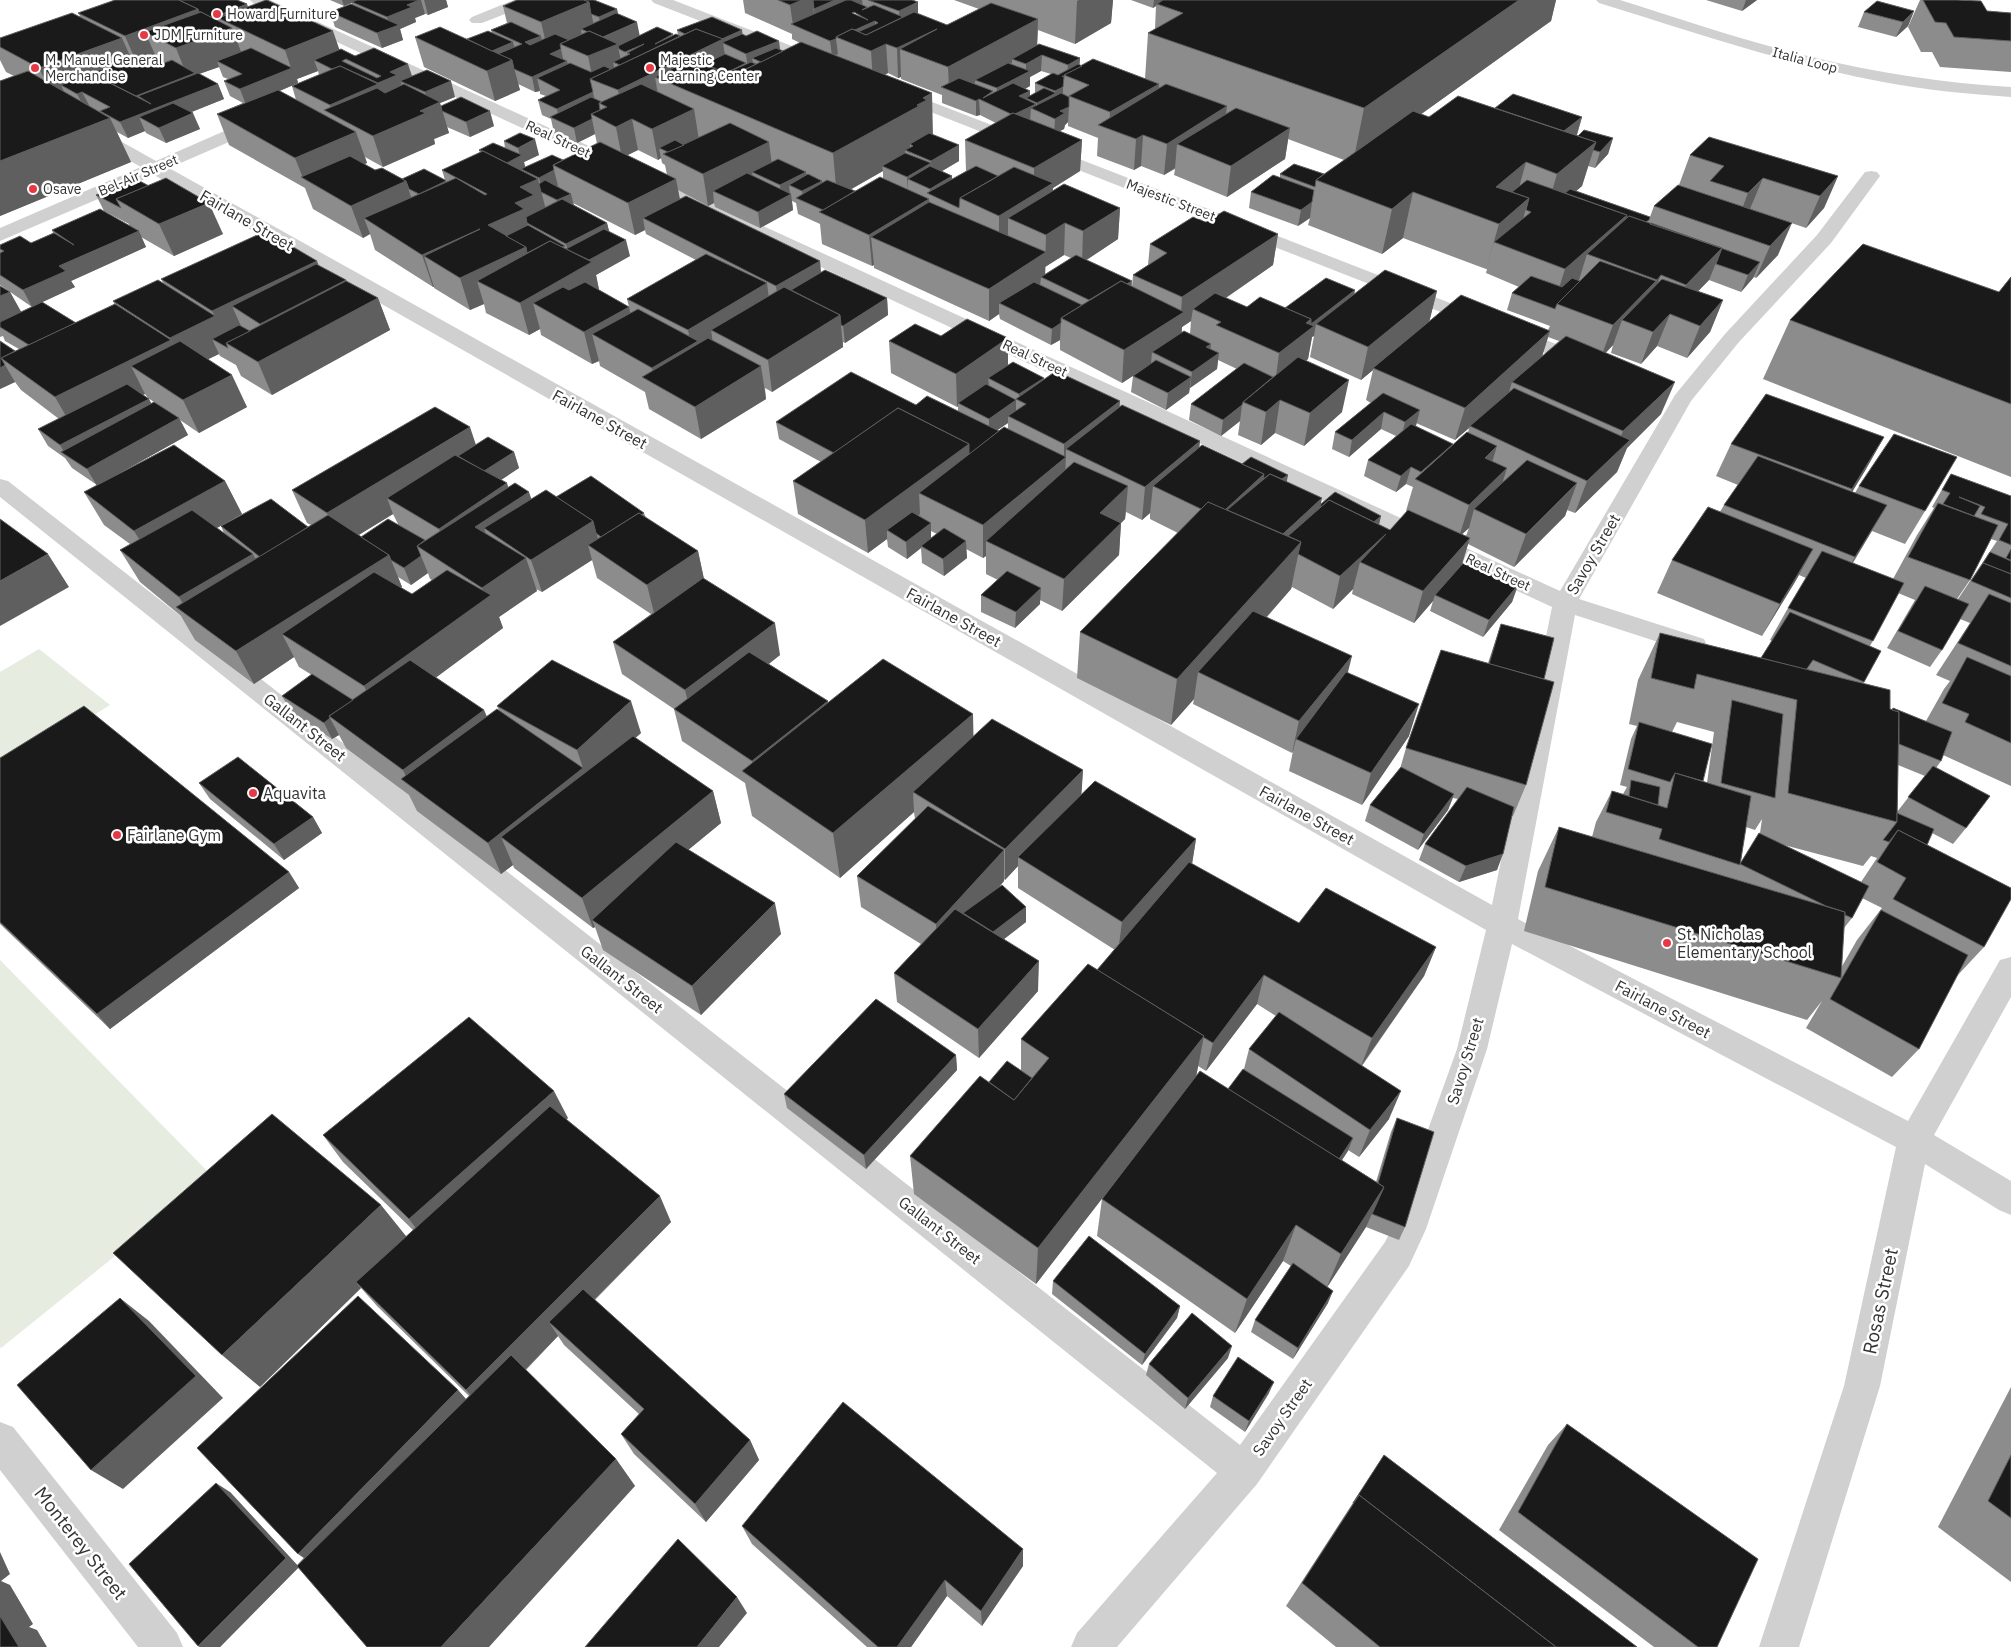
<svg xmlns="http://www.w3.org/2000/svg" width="2011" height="1647" viewBox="0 0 2011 1647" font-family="'IBM Plex Sans',sans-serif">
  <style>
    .green { fill: #e6ecdf }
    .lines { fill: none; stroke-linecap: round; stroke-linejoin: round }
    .minor { fill: #d0d0d0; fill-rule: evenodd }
    .wall { fill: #8c8c8c; fill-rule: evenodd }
    .shaded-wall { fill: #5f5f5f }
    .building { fill: #1a1a1a; stroke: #5f5f5f; fill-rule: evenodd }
    .poi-dot { fill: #e63946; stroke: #fff; stroke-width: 2 }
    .labels { text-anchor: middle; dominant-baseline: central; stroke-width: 5; stroke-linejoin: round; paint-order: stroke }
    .far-poi-label { font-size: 14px; fill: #333; stroke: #fff; text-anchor: start }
    .far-street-label { font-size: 14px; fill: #333; stroke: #fff }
    .street-label { font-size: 16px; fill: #333; stroke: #fff }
    .poi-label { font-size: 16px; fill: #333; stroke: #fff; text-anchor: start }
    .near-street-label { font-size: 19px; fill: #333; stroke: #fff }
  </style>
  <rect width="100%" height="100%" fill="#fff"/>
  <g class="green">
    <path d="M39 649 110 705 0 774V672Z"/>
    <path d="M0 960 213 1177 1 1348 0 1347Z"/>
  </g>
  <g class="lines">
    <g class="minor">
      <path d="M250 0H270L1560 591 1675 395 1725 334 1817 235 1865 172 1871 171 1877 172 1880 176 1831 243 1739 342 1691 401 1579 599 1704 639 1707 645 1704 651 1695 654 1575 615 1518 919 1908 1121 2000 960 2011 957V997L1934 1135 2011 1181V1215L1999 1210 1925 1164 1880 1386 1799 1647H1759L1844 1386 1896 1147 1512 944 1487 1049 1426 1229 1409 1266 1257 1484 1117 1647H1071L1077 1633 1217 1473 0 497V479L8 481 1240 1445 1385 1242 1394 1224 1457 1049 1486 930 154 175 0 241V228L141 167 87 137 84 133 87 129H99L156 161 254 118H266L268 122 266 126 169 168 1492 905 1552 607 253 3Z"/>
      <path d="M514 0H536L533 3 482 23H472L469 20 472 17Z"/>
      <path d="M651 0H673L828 60 830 63 828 66H816L654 3Z"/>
      <path d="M1596 0H1620C1684 20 1747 42 1812 57 1878 73 1944 83 2011 87V97C1968 94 1925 90 1883 82 1786 64 1693 32 1599 3Z"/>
      <path d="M896 88 1592 358 1595 362 1592 366 1585 368 1578 366 890 96 888 93 890 90Z"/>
      <path d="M0 1422 13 1427 177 1633 183 1647H138L0 1470Z"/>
    </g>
  </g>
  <g class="wall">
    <path d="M330 0H446L448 7 428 15 424 13 425 14 415 18 416 22 400 29 403 40 382 48 335 27 330 12 352 4V3L344 6Z"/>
    <path d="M743 0H912L918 14 947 25 979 9 954 0H1113L1111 23 1075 44 1038 30 1037 45 1080 58 1079 65 1145 79 1148 33 1155 29 1156 6 1153 8 1131 0H1556L1551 21 1421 114 1429 117 1495 108 1582 117 1577 135 1613 138 1608 154 1595 168 1588 166 1582 186 1576 191 1650 217 1654 206 1679 185 1690 155 1838 176 1824 208 1806 228 1750 209 1778 255 1756 278 1754 277 1741 292 1709 280 1698 291 1723 300 1710 332 1687 358 1657 346 1641 364 1611 353 1613 345 1606 353 1661 414 1627 448 1617 472 1575 513 1567 510 1565 516 1514 567 1468 544 1462 565 1518 585 1512 602 1483 637 1430 611 1433 601 1414 623 1352 594 1353 589 1333 609 1292 587 1291 589 1267 617 1348 672 1409 736 1362 805 1289 771 1293 751 1292 753 1193 704 1194 699 1171 725 1077 678 1080 632 1178 533 1150 519V513L1142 520 1126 512 1125 519 1121 523 1119 555 1062 611 1040 600V604L1015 628 981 612V595L998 580 986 574V556L983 558 966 549 967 558 944 576 922 563 921 548 907 559 888 547 887 539 868 553 798 514 793 481 821 462 779 439 776 422 916 405 958 412V406L957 407 891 373 889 341 941 336 1008 338V365L1044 379 1120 407 1200 441 1199 447 1242 464 1288 475 1286 481 1321 504 1381 516 1379 524 1390 530 1407 512 1406 511 1413 487 1406 484 1396 492 1364 476 1368 460 1396 436 1381 429 1349 457 1332 449 1335 432 1371 403 1366 400 1373 370 1361 380 1310 357 1314 336 1312 337 1308 359 1306 361 1342 412 1304 446 1275 433 1261 445 1238 435 1240 421 1221 436 1189 420 1191 404 1237 369 1218 360 1217 369 1190 388 1189 393 1166 410 1131 392 1133 376 1122 383 1060 350V340L1051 345 1000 319 999 314 989 321 874 268V265L872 266 822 244 820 224 798 214 796 203 792 201 793 210 760 228 715 207 714 203 708 206 678 190 680 199 820 261 821 272 887 298 888 315 845 343 843 342V347L772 392 765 388 766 399 701 439 649 409 645 392 600 366 599 361 592 364 541 335 540 329 529 335 486 313 484 304 470 310 434 288V287H433L375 250 370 234 363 238 313 209 305 188 229 145 217 114 243 103 230 96 224 81 228 79 223 77 219 67 199 74 218 84 224 99 191 112 200 129 166 143 146 133 145 131 128 138 117 132 131 162 0 216V81L14 76 6 72 0 60V38L80 16 78 13 248 7 339 50 412 76 455 97 440 103 441 106 494 126 470 137 447 127 449 133 434 139 435 144 383 167 365 157 367 163 364 164 375 170 402 179 445 180 442 170 480 153 479 150 505 148 504 141 539 155 524 162 525 167 563 160 597 144 595 134 577 143 554 133 551 119 542 115 538 100 546 96 540 94V91L535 92 518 84 520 90 495 101 424 67 415 37 467 39 492 33 491 30 507 23 503 6 617 9 618 14 640 36 678 35 677 30 743 34 783 51 800 43 792 39V34L745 13ZM854 12 862 17 852 13ZM157 59V60L149 64 147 63ZM318 71 319 75 292 86 296 100 280 91 298 83 297 79ZM1041 71 1051 74 1035 83V93L1030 96 1025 89 1030 86V77ZM888 73 898 78 901 77V79L942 95V103L976 116 980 115 996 123 965 140 966 171 952 179V176L942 171 959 161V145L933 135 885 75ZM1068 122V126L1098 138 1097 156 1134 170 1141 166 1164 175 1175 169 1174 175 1227 197 1285 159 1288 139 1344 160 1324 174H1280V177L1251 192 1249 208 1298 226 1310 218 1308 225 1382 254 1403 238 1486 269H1487L1486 273 1519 287 1512 293 1507 310 1550 326 1548 330 1429 321 1437 291 1354 295 1355 290 1285 308 1247 307 1226 298 1273 265 1278 234 1206 222 1150 244 1148 265 1133 275 1132 287 1086 260 1118 239 1120 208 1053 191V188L1080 171 1082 140 1060 131 1064 129 1065 125ZM638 150 658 160 661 158 662 163 665 165 667 175 627 155ZM883 171V179L855 191 850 190ZM573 203 635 235 645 230 646 234 696 260 627 299 629 307 599 290 596 275 630 256 609 231 607 223 574 205ZM1064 255 1071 258 1045 275V267ZM1191 321 1190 334 1182 332V327ZM1548 337 1559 341 1542 356ZM1509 392 1508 393 1489 410ZM1008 423V430L999 431 996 430ZM1416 423 1455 440 1469 428 1468 433 1453 445 1416 426ZM1469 528 1466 536 1462 534ZM931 531 937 534 931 538Z"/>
    <path d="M1706 0H1757L1742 11Z"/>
    <path d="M1920 0H1957L1987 11 2011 13V72L1940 67 1932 52H1921L1908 27Z"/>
    <path d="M1914 11 1908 26 1896 37 1858 27 1864 12Z"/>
    <path d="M134 178 223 234 174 256 141 237 146 247 71 281 75 287 42 302 76 323 115 305 113 301 164 284 161 279 318 265 346 280 347 281 378 298 390 330 272 395 241 376 236 365 220 356 219 354 208 359 247 407 199 433 180 420 188 435 114 476 225 481 242 514 217 528 224 533 221 526 308 527 311 525 307 523 292 490 476 445 514 452 519 468 501 480 508 487 532 499 556 497 644 513 646 518 698 551 704 579 780 655 769 664 828 703 973 714V736L1083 770 1081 794 1196 839 1192 864 1299 923 1436 947 1424 976 1362 1066 1389 1119 1359 1157 1348 1150 1342 1160 1376 1182 1391 1132 1397 1118 1405 1227 1399 1240 1366 1227 1327 1287 1328 1303 1293 1359 1251 1332 1255 1320 1291 1266 1283 1261 1235 1333 1097 1236 1102 1199 1114 1183 1036 1284 914 1194 910 1156 989 1082 1021 1070V1039L1097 970 1115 950 1018 888V866L1005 880 1004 879V881L1000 886 1026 922 1004 939 1038 991 979 1058 897 1002 894 973 921 944 861 907 857 876 915 819 914 812 840 878 752 816 745 783 682 741 674 709 622 674 613 642 651 614 597 578 592 560 542 592 536 589 537 591 499 617 503 628 435 677 484 710 487 717 499 710 497 706 641 733 635 738 713 791 721 823 688 850 781 934 701 1015 603 950 595 927 593 928 514 868 513 865 501 874 417 811 409 795 346 748 339 735 332 739 291 712 282 696 312 675 299 667 294 657 254 684 195 640 181 616 140 582 120 550 130 544 104 525 84 492 97 485 72 468 65 458 48 446 38 429 59 419 21 390 15 382 0 389V341L15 351 19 349 5 341 3 336 0 337V286L10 292 21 312 32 307 0 285V245L31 243 53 233 52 230 129 226V224L104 211 96 195ZM145 394 148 398 160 406 151 404 149 399 142 395ZM393 514 398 524 361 537 358 535ZM428 573 430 579 432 580 412 594 401 588 402 587 398 577 411 585ZM1257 1004 1276 1016 1249 1049 1244 1069 1228 1089 1196 1077 1198 1066 1206 1071Z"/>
    <path d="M2011 277V477L1763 379 1790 320 1999 292Z"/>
    <path d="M1884 437 1866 469 1852 492 1855 493 1859 486 1925 511 1905 544 1872 531 1853 563 1893 579 1917 535 1934 508 1932 507 1951 474 2011 496V786L1943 755 1941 761 1936 768 1966 828 1953 844 1932 833 1927 845 1984 947 1957 976 1919 1049 1892 1077 1806 1028 1822 1001 1807 1020 1524 931 1538 871 1559 827 1592 837 1596 822 1612 791 1623 794 1627 787 1620 785 1631 739 1637 726 1629 724 1638 680 1660 633 1761 658 1772 641 1770 640 1788 608 1806 578 1799 575 1762 636 1657 593 1672 560 1720 512 1724 505 1738 485 1716 476 1731 444ZM1991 539 1997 541 1958 599H1957L1970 580ZM1898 593 1915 600 1887 648 1930 667 1942 650 1960 619 1970 623 1936 675 1950 681 1944 689 1926 721 1890 709 1863 684 1881 651 1870 646ZM1677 722 1714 732 1707 783 1703 781 1672 732ZM1898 765 1925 776 1897 812ZM1762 819 1760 833H1759L1740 864 1746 827 1755 830ZM1784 845 1863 866 1871 856 1877 858 1861 882ZM1862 898 1882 908 1857 940 1841 968 1844 928 1852 918Z"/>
    <path d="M1501 624 1544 679 1526 785 1513 816H1512L1497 870 1459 882 1419 860 1425 844 1458 799 1453 798 1448 810 1418 850 1365 821 1370 805 1400 769 1406 748 1488 663Z"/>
    <path d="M0 758 289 872 299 888 110 1029 0 924Z"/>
    <path d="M199 783 313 817 322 833 284 860 210 799Z"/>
    <path d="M956 1055 957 1070 866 1169 787 1108 784 1094Z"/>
    <path d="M568 1118 566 1119 671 1222 595 1300 750 1440 759 1460 706 1522 634 1454 621 1434 639 1414 564 1345 558 1336 526 1370 616 1459 635 1486 298 1568 220 1647H200L198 1646 230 1492 297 1565 458 1390 466 1399 469 1396 377 1306 361 1288 260 1387 413 1230 343 1162 323 1135Z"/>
    <path d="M1053 1281 1180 1306 1177 1318 1142 1365 1052 1294Z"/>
    <path d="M1228 1358 1185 1409 1146 1375 1149 1364Z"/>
    <path d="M2011 1387V1582L1938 1527Z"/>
    <path d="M1269 1393 1245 1432 1210 1407 1213 1396Z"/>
    <path d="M1567 1424 1717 1647H1654L1499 1530 1548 1445Z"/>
    <path d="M1384 1455 1637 1647H1336L1286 1606Z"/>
    <path d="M742 1526 1023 1566 982 1626 947 1596 911 1647H867L752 1544Z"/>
  </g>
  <g class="shaded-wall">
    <path d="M342 0H358L344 6Z"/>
    <path d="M419 0H421L425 14 415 18 416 22 400 29 403 40 382 48 377 33 390 28 387 17 407 5Z"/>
    <path d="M424 0H446L448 7 428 15Z"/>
    <path d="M792 0H821L813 4 815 25H793L790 5Z"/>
    <path d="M835 0H845L846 11 815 24 814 9Z"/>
    <path d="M851 0H862L863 8Z"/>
    <path d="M1079 0H1113L1111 23 1075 44 1077 1Z"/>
    <path d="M1154 0H1163L1162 2 1157 4 1156 6 1153 8Z"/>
    <path d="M1519 0H1556L1551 21 1353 163 1364 108Z"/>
    <path d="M1746 0H1757L1742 11Z"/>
    <path d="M589 2 595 31 581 29 582 37 560 44 548 52 541 22Z"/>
    <path d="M918 2V17L900 26 899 11Z"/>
    <path d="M247 4 251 16 215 18 221 32 232 28 243 57 217 61 219 67 196 75 151 104 138 96 145 111 136 96 187 76 176 48 145 32 157 59 138 66 125 36 198 9 207 20Z"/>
    <path d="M617 9 620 24 602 32 599 17Z"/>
    <path d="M1914 11 1908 26 1896 37 1903 22Z"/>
    <path d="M1038 19 1037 49 1012 59V63L978 81 975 80V83L957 93 949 90 948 67Z"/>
    <path d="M875 21 876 36 839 38Z"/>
    <path d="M637 22 640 37 618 47 622 66 613 62 616 77 593 80 588 56 602 38Z"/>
    <path d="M919 24V38L937 29 938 59 932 61 900 49 901 77 898 78 897 48 886 44 888 73 873 81 871 51 867 49V48Z"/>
    <path d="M742 30 744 45 723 43 727 68 655 77 659 101 624 121 618 90 707 45Z"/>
    <path d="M333 31 343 60H314L318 71 297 79 298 83 246 105 240 89 291 68 285 50Z"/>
    <path d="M541 36 544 51 525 42Z"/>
    <path d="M122 38 135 67 61 85 65 94 54 98 39 68Z"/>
    <path d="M836 39 838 54 832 56 830 41Z"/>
    <path d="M779 41 781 56 752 58 754 67 748 70 746 54Z"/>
    <path d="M513 42 517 57 480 56Z"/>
    <path d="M561 49 564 63 567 61 571 77 537 78 540 91 535 92 532 77 550 54Z"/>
    <path d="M1042 55 1041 71 1030 77V86L997 104V88L1026 73V64Z"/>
    <path d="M1080 58 1079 73 1067 77 1068 65Z"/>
    <path d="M512 60 520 90 495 101 487 71Z"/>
    <path d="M408 64 413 79 400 81 402 84 400 85 402 91 333 115 330 105 390 72Z"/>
    <path d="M451 81 455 97 440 103 449 133 434 139 435 144 383 167 373 136 420 111 430 107 425 92Z"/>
    <path d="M218 84 224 99 157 126 139 117 145 131 128 138 120 122Z"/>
    <path d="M1159 84 1157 115 1109 129 1110 112Z"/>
    <path d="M1063 87V103L1037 111V103L1055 93V91Z"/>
    <path d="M1030 91V100L1026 98V108L1019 96Z"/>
    <path d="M82 92 90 107 85 109 77 94Z"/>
    <path d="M593 92 596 107 560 122 557 109Z"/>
    <path d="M932 93 933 137 913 146 910 144V153L905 150V158L882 166 883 171 837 197 833 153 917 105 923 98Z"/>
    <path d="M979 99 980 115 976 116V101Z"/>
    <path d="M1036 104V111L1031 108 1030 122 1013 115Z"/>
    <path d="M1227 106 1223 137 1177 144 1175 168 1164 175 1167 144Z"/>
    <path d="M1069 107 1068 122 1065 125 1064 129 1054 134 1055 119 1060 111Z"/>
    <path d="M694 109 699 140 671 153 659 148 661 158 658 160 652 129Z"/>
    <path d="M490 111 494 126 470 137 466 122Z"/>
    <path d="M193 113 200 129 166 143 159 128Z"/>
    <path d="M1582 117 1574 144 1556 138Z"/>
    <path d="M110 118 131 162 0 216V161Z"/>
    <path d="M592 119 595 134 577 143 574 128Z"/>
    <path d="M632 119 638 150 622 158 616 127Z"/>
    <path d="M1290 128 1285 159 1227 197 1231 166Z"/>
    <path d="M356 132 367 163 315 185 303 178 295 158Z"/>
    <path d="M1143 135 1141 166 1134 170 1136 139Z"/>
    <path d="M1613 138 1608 154 1595 168 1600 152Z"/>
    <path d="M535 139 539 155 524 162 526 171 521 169 523 173 512 179 507 163 520 156 518 148Z"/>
    <path d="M1082 140 1080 171 1053 188 1052 214 1008 218V242L999 247V216L1034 194V168Z"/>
    <path d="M769 142 773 173 752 172 754 183 713 191 714 203 708 206 703 174Z"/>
    <path d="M1596 142 1582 186 1544 219 1557 174Z"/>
    <path d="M959 145V161L932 177 931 161Z"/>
    <path d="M1526 162 1514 206 1496 187Z"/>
    <path d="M931 163 932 179H908V193L907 177Z"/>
    <path d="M554 170 558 186 543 194 539 178Z"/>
    <path d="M806 172 807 188 789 185 790 194H791L793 210 760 228 758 212 781 199 780 185Z"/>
    <path d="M952 176 953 192 930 195V189Z"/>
    <path d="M1838 176 1824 208 1806 228 1820 196Z"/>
    <path d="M1763 178 1750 209 1736 225 1748 193Z"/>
    <path d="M538 179 546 210 527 223 532 240 511 250 488 225 515 203 520 187Z"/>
    <path d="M676 179 682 211 643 218 645 230 635 235 628 203Z"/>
    <path d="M406 181 416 213 364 218 370 234 363 238 351 206Z"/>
    <path d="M446 181 450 197 419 194Z"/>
    <path d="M822 181 823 197 804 201 802 191Z"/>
    <path d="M1413 192 1403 238 1382 254 1392 209Z"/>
    <path d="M571 194 575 210 561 216 557 200Z"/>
    <path d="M1529 198 1516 244 1494 242 1486 269 1499 224Z"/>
    <path d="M929 199 931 230 871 237 874 265 872 266 869 235Z"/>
    <path d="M1312 202 1310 218 1298 226 1301 210Z"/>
    <path d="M209 203 223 234 174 256 159 224Z"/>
    <path d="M1120 208 1118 239 1082 263 1083 231Z"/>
    <path d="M1627 215 1616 247 1587 254 1579 280 1555 301 1565 269Z"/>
    <path d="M607 223 611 239 570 258 566 244Z"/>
    <path d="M1065 223 1064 255 1045 267 1046 235Z"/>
    <path d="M1792 223 1778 255 1756 278 1770 246Z"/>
    <path d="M480 229 424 256 434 287H433L422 255Z"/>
    <path d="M139 231 146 247 71 281 75 287 32 307 23 290 59 266Z"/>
    <path d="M1278 234 1273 265 1202 314 1193 309 1191 321 1182 327 1180 344 1152 352 1151 364 1122 383 1124 350 1181 314 1182 297Z"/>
    <path d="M626 240 630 256 596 275 600 294 533 303 540 329 529 335 520 303 581 264Z"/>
    <path d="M526 247 534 279 477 281 484 304 470 310 460 278Z"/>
    <path d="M1722 248 1709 280 1673 317 1686 285Z"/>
    <path d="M1046 252 1045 279 1041 277 1040 286 999 303V314L989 321V289Z"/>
    <path d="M317 261 328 289 346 280 358 309 378 298 390 330 272 395 258 362 274 354 260 324 232 306 245 335 226 343 212 339 219 354 186 370 170 338 215 316 212 311Z"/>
    <path d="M820 261 821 278 778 302 776 286Z"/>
    <path d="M1760 262 1753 278 1741 292 1748 275Z"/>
    <path d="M1661 275 1648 307 1622 320 1613 345 1601 357 1613 325 1656 281Z"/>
    <path d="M1132 281 1131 297 1097 304Z"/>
    <path d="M767 283 771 315 711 330 714 350 655 384 652 368 691 345 688 330Z"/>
    <path d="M1355 290 1351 307 1316 324 1314 336 1312 337 1308 359 1275 385 1279 353 1306 323Z"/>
    <path d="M1437 291 1429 323 1373 368V370L1361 380 1368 347Z"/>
    <path d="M10 292 28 324 0 327V296Z"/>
    <path d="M887 298 888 315 845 343 843 326Z"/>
    <path d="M1723 300 1710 332 1687 358 1700 326Z"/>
    <path d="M629 307 636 339 592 334 599 361 592 364 584 332Z"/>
    <path d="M1670 314 1657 346 1641 364 1653 332Z"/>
    <path d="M840 315 843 347 772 392 768 360Z"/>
    <path d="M1061 323 1060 340 1051 345 1052 329Z"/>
    <path d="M1550 331 1540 363 1512 382 1509 392 1471 427 1470 426 1469 428 1455 440 1465 408Z"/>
    <path d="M1008 338V371L988 378 989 385 960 404 958 403V406L957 407 956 374Z"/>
    <path d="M171 340 187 372 131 366 145 394 74 430 55 397Z"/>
    <path d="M1211 344 1209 360 1219 353 1217 369 1190 388 1192 372 1206 347Z"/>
    <path d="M5 365 15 382 0 389V368Z"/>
    <path d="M761 366 766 399 701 439 695 407Z"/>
    <path d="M232 375 247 407 199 433 183 400Z"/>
    <path d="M1191 377 1189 393 1166 410 1168 393Z"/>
    <path d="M1044 378 1043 395 1026 404 1019 401V394Z"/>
    <path d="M1349 380 1342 412 1304 446 1310 413Z"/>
    <path d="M1675 382 1661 414 1627 448 1617 472 1575 513 1587 481 1613 456 1623 431Z"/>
    <path d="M149 399 158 416 66 455 60 445Z"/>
    <path d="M1016 400V417L1008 416V423L989 436V419Z"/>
    <path d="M1280 400 1275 433 1261 445 1266 412Z"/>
    <path d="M1120 401 1118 434 1066 449 1065 490 986 541V556L983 558V525L1064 459V444Z"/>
    <path d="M1242 405 1240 421 1221 436 1223 420Z"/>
    <path d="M1420 410 1416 426 1401 439 1405 422Z"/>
    <path d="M1384 412 1381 429 1349 457 1352 440Z"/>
    <path d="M179 418 188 435 97 486 87 469Z"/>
    <path d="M470 427 481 460 387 498 393 514 341 546 327 513Z"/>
    <path d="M1884 437 1866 469 1834 522 1852 489Z"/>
    <path d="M1200 441 1196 474 1153 486 1150 513 1142 520 1145 487Z"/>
    <path d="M969 444 970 477 919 493 920 514 893 534 887 530V539L868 553 865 520Z"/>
    <path d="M1497 446 1487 479 1485 458Z"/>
    <path d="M514 452 519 468 486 490 480 473Z"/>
    <path d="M1411 467 1406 484 1396 492 1401 476Z"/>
    <path d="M1507 468 1497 501 1474 509 1469 528 1459 537 1469 505Z"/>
    <path d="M1264 474 1258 507 1217 517Z"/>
    <path d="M1288 475 1285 491 1270 490Z"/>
    <path d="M225 481 242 514 154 563 134 531Z"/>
    <path d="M507 483 513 502 529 492 540 524 484 528 493 555 452 561 439 529Z"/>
    <path d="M1577 483 1565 516 1514 567 1526 534Z"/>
    <path d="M1128 486 1125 519 1121 523 1119 555 1062 611 1064 579 1100 513Z"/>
    <path d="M1322 498 1316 531 1300 546 1291 589 1212 678 1198 672 1194 699 1171 725 1177 679 1278 539Z"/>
    <path d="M1887 505 1868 537 1836 590 1855 557Z"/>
    <path d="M1381 516 1377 533 1364 531Z"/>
    <path d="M593 521 602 553 588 545 592 560 542 592 531 560Z"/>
    <path d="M931 523V540L921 546V548L907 559 906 542Z"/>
    <path d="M1386 534 1360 562 1353 589 1333 609 1340 576Z"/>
    <path d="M1470 538 1460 570 1435 595 1433 601 1414 623 1423 591Z"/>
    <path d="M966 541 967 558 944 576 943 559Z"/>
    <path d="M1813 549 1795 582 1762 636 1780 604Z"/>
    <path d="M698 551 705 584 655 617 647 585Z"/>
    <path d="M48 554 69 587 0 626V581Z"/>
    <path d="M253 554 270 586 192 619 179 597Z"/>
    <path d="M389 555 402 587 306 650 282 634 294 657 254 684 236 651Z"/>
    <path d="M421 556 428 573 411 585 404 568Z"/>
    <path d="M526 558 537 591 499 617 503 628 380 719 364 686 486 598 482 588Z"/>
    <path d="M1518 585 1512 602 1483 637 1489 620Z"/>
    <path d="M1041 588 1040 604 1015 628 1016 612Z"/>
    <path d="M775 623 780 655 693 722 685 690Z"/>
    <path d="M1352 656 1344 688 1296 739 1293 751 1292 753 1299 721Z"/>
    <path d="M631 701 641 733 588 781 501 837 513 865 501 874 488 843 583 768 577 750Z"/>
    <path d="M828 701 832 733 756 780 752 761Z"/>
    <path d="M1419 704 1409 736 1362 805 1371 773Z"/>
    <path d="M484 710 497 742 411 787 403 770Z"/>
    <path d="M973 714 974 760 913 792 914 812 840 878 833 833Z"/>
    <path d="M330 718 339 735 332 739 324 723Z"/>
    <path d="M1083 770 1081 802 1018 857V866L1005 880V849Z"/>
    <path d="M713 791 721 823 598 924 592 920 595 927 593 928 582 898Z"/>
    <path d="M1454 794 1448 810 1418 850 1424 834Z"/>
    <path d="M313 817 322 833 284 860 274 844Z"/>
    <path d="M1196 839 1191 870 1118 952 1122 922Z"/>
    <path d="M1004 850V881L938 954 936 924Z"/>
    <path d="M1503 854 1497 870 1459 882 1466 866Z"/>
    <path d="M289 872 299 888 110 1029 97 1014Z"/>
    <path d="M775 903 781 934 701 1015 692 986Z"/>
    <path d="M1026 907V922L986 953V937Z"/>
    <path d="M1436 947 1424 976 1361 1066 1372 1038Z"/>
    <path d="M1039 961 1038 991 979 1058 978 1029Z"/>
    <path d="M1264 975 1257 1004 1206 1071 1213 1043Z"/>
    <path d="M1204 1036 1196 1077 1036 1284 1038 1248Z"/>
    <path d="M956 1055 957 1070 866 1169 864 1155Z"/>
    <path d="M554 1091 568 1118 428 1244 409 1219Z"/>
    <path d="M1401 1091 1389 1119 1359 1157 1370 1130Z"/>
    <path d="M1353 1138 1348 1151 1324 1187 1329 1173Z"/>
    <path d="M1384 1187 1366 1227 1326 1289 1341 1254Z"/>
    <path d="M660 1196 671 1222 561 1333 549 1322 558 1336 485 1411 466 1390Z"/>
    <path d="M381 1205 410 1241 356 1282 361 1288 260 1387 222 1355Z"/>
    <path d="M1296 1225 1283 1261 1235 1333 1247 1299Z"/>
    <path d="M1333 1291 1328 1303 1293 1359 1298 1348Z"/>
    <path d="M120 1298 149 1321 223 1398 123 1489 91 1470Z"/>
    <path d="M1180 1306 1177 1318 1142 1365 1145 1354Z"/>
    <path d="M1232 1346 1228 1358 1185 1409 1188 1398Z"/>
    <path d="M1274 1382 1269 1393 1245 1432 1249 1421Z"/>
    <path d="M458 1390 476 1411 323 1571 298 1554Z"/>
    <path d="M750 1440 759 1460 706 1522 695 1504Z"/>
    <path d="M616 1459 635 1486 489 1647H441Z"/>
    <path d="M216 1483 230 1492 299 1567 220 1647H200L198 1646Z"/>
    <path d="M1023 1549V1566L982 1626 981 1611Z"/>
    <path d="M0 1552 10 1574 1 1581 10 1585 33 1624 29 1627 37 1630 47 1647H0Z"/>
    <path d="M945 1580 947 1596 911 1647H897Z"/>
    <path d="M737 1597 747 1613 719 1647H697Z"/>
  </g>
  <g class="building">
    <path d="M115 0H179L198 9 125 36 78 13Z"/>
    <path d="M179 0H237L247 4 212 18 201 12H199L198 9Z"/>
    <path d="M266 0H267L333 31 285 50 218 18Z"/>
    <path d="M357 0H419L407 5 412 7 387 17 352 2Z"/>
    <path d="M517 0H584L589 2 541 22 503 6Z"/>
    <path d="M584 0H594L617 9 599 17 591 14 589 2Z"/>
    <path d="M778 0H802L790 5Z"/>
    <path d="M813 0H835L814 9Z"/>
    <path d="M846 0H851L867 7 862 10 874 5 903 17 866 35 858 32 878 23 875 21 855 30 852 29 836 37V39L830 41 791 24ZM854 12 868 20 852 13Z"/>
    <path d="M868 0H912L918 2 899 11Z"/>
    <path d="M1163 0H1519L1364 108 1148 33 1183 13 1157 4Z"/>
    <path d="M1923 0H1957L1981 1 1987 11 2011 13V41L1954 37 1946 23 1935 22Z"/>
    <path d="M1877 1 1914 11 1903 22 1864 12Z"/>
    <path d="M991 3 1038 19 948 67 900 49 937 29 897 48 886 44 871 51 836 37 852 29 866 35 914 12 947 25Z"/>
    <path d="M351 4 399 25 377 33 330 12Z"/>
    <path d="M243 7 245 8 218 18 219 19 215 18Z"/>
    <path d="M201 12 232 28 176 48 145 32Z"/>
    <path d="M72 13 122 38 39 68 0 47V38Z"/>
    <path d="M616 13 637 22 603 37 589 31 588 32 581 29Z"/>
    <path d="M712 17 742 30 722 39 696 29 685 34 677 30Z"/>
    <path d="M511 22 541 36 525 42 530 45 555 34 569 40 560 44 561 49 550 54 567 61 532 77 514 69 512 60 498 54 522 44 491 30Z"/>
    <path d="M440 27 512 60 487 71 415 37Z"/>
    <path d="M657 27 673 34 655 44 676 34 680 36 620 65 613 62 630 54 627 53 644 44 625 52 619 49 618 46Z"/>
    <path d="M696 29 723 39 618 90 590 79Z"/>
    <path d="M488 31 513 42 492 51 467 39Z"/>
    <path d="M589 31 618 44 588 56 560 44Z"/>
    <path d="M757 31 779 41 746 54 723 43V42L742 34 746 36Z"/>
    <path d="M801 42 932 93 923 98 927 100 917 105 919 106 833 153 655 77 692 59 732 76Z"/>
    <path d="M1039 44 1080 58 1068 65 1042 55 1026 64 1012 59Z"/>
    <path d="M251 48 292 68 240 89 224 81 242 74 217 61Z"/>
    <path d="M374 48 408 64 390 72 397 75 378 83 340 66 332 69 314 60 341 49 355 56ZM346 59 381 76 377 78 342 61Z"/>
    <path d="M776 48 783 51 761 62 752 58Z"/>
    <path d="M725 54 746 63 726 73 704 64Z"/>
    <path d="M134 57 149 64 157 60 163 63 153 67 172 60 195 73 136 96 108 82 151 104 138 96 198 73 218 84 120 122 100 111 110 107 82 92 77 94 61 85Z"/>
    <path d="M1093 59 1159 84 1110 112 1069 96 1089 85 1064 75Z"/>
    <path d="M751 62 756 64 732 76 726 73Z"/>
    <path d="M570 63 591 72 604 66 611 69 590 79 593 92 557 109 538 100 560 90 537 78Z"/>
    <path d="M1008 63 1030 71 997 88 975 80Z"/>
    <path d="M1078 64 1082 66 1064 75V77L1062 76 1064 77 1063 87 1055 91 1035 83 1053 73 1058 75Z"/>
    <path d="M340 66 378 84 330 105 292 86Z"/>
    <path d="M427 70 451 81 425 92 400 81Z"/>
    <path d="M28 71 110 118 0 161V81Z"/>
    <path d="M959 78 993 91 983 98 1013 83 1030 91 1019 96 1036 104 1015 114 1013 113 1011 114 979 99 976 101 941 87Z"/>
    <path d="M404 84 440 102 420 111 426 113 373 136 324 110 377 88 385 93Z"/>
    <path d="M641 84 694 109 652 129 632 119 616 127 591 114 607 107 599 103Z"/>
    <path d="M1166 84 1227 106 1167 144 1143 135 1136 139 1098 125Z"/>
    <path d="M1044 88 1056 93 1037 103 1026 98Z"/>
    <path d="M278 90 356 132 295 158 217 114Z"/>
    <path d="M1061 93 1069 97V107L1060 111 1065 113 1055 119 1031 108Z"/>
    <path d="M1513 94 1582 117 1564 131 1495 108Z"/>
    <path d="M1458 96 1596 142 1557 174 1526 162 1496 187 1529 198 1499 224 1413 192 1392 209 1316 180 1413 111 1429 117Z"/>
    <path d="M461 97 490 111 466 122 442 111 441 106Z"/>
    <path d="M591 97 602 102 599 103 600 110 591 114 592 119 574 128 550 117Z"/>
    <path d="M173 103 193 113 159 128 139 117Z"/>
    <path d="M1236 108 1290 128 1231 166 1177 144Z"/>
    <path d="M1013 113 1082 140 1034 168 965 140Z"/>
    <path d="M730 123 769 142 703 174 663 154Z"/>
    <path d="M1584 130 1613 138 1600 152 1593 150 1596 142 1578 136Z"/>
    <path d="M520 133 535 139 518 148 504 141Z"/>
    <path d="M929 133 959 145 931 161 905 150 913 146 910 144Z"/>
    <path d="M1709 137 1838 176 1820 196 1763 178 1748 193 1710 181 1724 166 1690 155Z"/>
    <path d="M675 140 684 145 668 152 659 148Z"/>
    <path d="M600 142 676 179 628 203 553 165Z"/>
    <path d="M493 143 522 155 507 163 483 151H482L479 150Z"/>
    <path d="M483 151 538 179 520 187 534 195 515 203 524 209 488 225 526 247 460 278 424 256 480 229 422 255 364 218 456 178 485 195 487 194 442 170Z"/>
    <path d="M905 153 931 163 907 177 882 166Z"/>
    <path d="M552 155 563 160 553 165 554 170 539 178 521 169Z"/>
    <path d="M350 156 375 170 382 168 406 181 351 206 301 177Z"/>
    <path d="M778 159 806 172 780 185 752 172Z"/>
    <path d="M1294 164 1324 174 1316 180 1315 187 1280 174Z"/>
    <path d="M930 166 952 176 930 189 908 179Z"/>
    <path d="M976 166 998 176 960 198 959 208 927 193Z"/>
    <path d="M1014 167 1053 183 999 216 960 198Z"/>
    <path d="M424 169 445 180 446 181 419 194 409 189 406 181 402 179Z"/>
    <path d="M747 173 791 194 758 212 713 191Z"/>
    <path d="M808 174 822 181 802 191 789 185Z"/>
    <path d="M1273 175 1314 190 1312 202 1301 210 1251 192Z"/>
    <path d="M880 177 929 199 869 235 819 212Z"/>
    <path d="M134 178 149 186 116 199 121 208 96 195Z"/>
    <path d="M166 178 209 203 159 224 116 199Z"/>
    <path d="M545 180 571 194 557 200 541 192 539 184Z"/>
    <path d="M827 180 855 191 823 210 796 198Z"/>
    <path d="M1527 180 1627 215 1565 269 1494 242 1531 212 1526 210 1529 198 1512 192Z"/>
    <path d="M1064 184 1120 208 1083 231 1065 223 1046 235 1008 218Z"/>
    <path d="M1678 185 1792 223 1770 246 1654 206Z"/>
    <path d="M1570 189 1650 217 1649 220 1646 222 1629 216 1625 219 1627 215 1565 193Z"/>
    <path d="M686 196 820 261 776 286 643 218Z"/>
    <path d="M562 199 607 223 566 244 527 223 526 217Z"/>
    <path d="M929 202 1046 252 989 289 871 237Z"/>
    <path d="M100 209 139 231 59 266 66 271 23 290 0 275V253L4 251 0 249V245L20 236 31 243 54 233 74 245 52 230Z"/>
    <path d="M1224 211 1278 234 1182 297 1133 275 1167 253 1150 244 1193 217 1206 222Z"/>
    <path d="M1629 216 1722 248 1686 285 1661 275 1657 280 1587 254Z"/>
    <path d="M1651 223 1760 262 1748 275 1716 264 1722 248 1650 224Z"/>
    <path d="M528 225 565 246 562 247 550 241 527 253 526 247 506 236Z"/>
    <path d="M604 229 626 240 589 260 566 249Z"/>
    <path d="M266 231 317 261 212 311 161 279Z"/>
    <path d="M550 241 592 262 520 303 477 281Z"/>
    <path d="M1863 244 1999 292 2011 277V404L1790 320Z"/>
    <path d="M706 254 767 283 688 330 627 299Z"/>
    <path d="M1076 255 1132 281 1127 284 1121 281 1089 300 1041 277Z"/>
    <path d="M1600 261 1656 281 1613 325 1557 304Z"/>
    <path d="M316 264 346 280 260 324 232 306Z"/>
    <path d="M825 270 887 298 843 326 841 325 840 315 791 290Z"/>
    <path d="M1385 270 1437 291 1368 347 1316 324Z"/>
    <path d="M1531 276 1562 287 1572 278 1580 281 1557 304 1555 309 1512 293Z"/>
    <path d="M1326 278 1355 290 1311 324V319L1285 308Z"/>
    <path d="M1662 279 1723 300 1700 326 1670 314 1653 332 1622 320Z"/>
    <path d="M158 280 215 316 170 338 113 301Z"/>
    <path d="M346 281 378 298 258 362 226 343Z"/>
    <path d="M1121 281 1184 312 1124 350 1061 318Z"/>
    <path d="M585 282 629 307 584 332 533 303 563 287 569 290Z"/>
    <path d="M1034 282 1082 305 1061 318V323L1052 329 999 303Z"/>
    <path d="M0 286 10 292 0 296Z"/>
    <path d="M784 287 840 315 768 360 711 330Z"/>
    <path d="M1215 293 1247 307 1260 297 1311 319 1306 323 1314 326 1279 353 1216 325 1221 322 1193 309Z"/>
    <path d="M1461 295 1550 331 1465 408 1373 368Z"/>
    <path d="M42 302 76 323 29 345 0 327V322Z"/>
    <path d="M115 304 171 340 55 397 1 358Z"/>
    <path d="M638 309 698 341 652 368 592 334Z"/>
    <path d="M967 319 1008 338 956 374 889 341 915 324 941 336Z"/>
    <path d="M239 325 250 331 226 343 228 348 212 339Z"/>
    <path d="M1184 331 1211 344 1206 347 1219 353 1192 372 1152 352Z"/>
    <path d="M1566 336 1675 382 1623 431 1512 382Z"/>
    <path d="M708 338 761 366 695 407 642 377Z"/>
    <path d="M0 341 15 351 1 358 5 365 0 368Z"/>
    <path d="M180 341 232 375 183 400 131 366Z"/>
    <path d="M1298 357 1349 380 1310 413 1280 400 1266 412 1243 402Z"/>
    <path d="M1156 360 1191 377 1168 393 1133 376Z"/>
    <path d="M1013 362 1044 378 1019 394 988 378Z"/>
    <path d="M1244 363 1273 377 1243 402 1242 405 1223 420 1191 404Z"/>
    <path d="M1056 371 1120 401 1064 444 1008 416 1026 404 1016 399Z"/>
    <path d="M851 372 916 405 927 396 999 431 970 454 969 453V444L898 408 834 453 776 422Z"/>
    <path d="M127 384 149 399 60 445 38 429Z"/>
    <path d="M986 384 1016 400 989 419 958 403Z"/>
    <path d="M1514 388 1630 440 1587 481 1470 426Z"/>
    <path d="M1383 393 1420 410 1405 422 1384 412 1352 440 1335 432Z"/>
    <path d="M1766 394 1884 437 1852 489 1731 444Z"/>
    <path d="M154 402 179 418 87 469 61 452Z"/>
    <path d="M1122 405 1200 441 1145 487 1066 449Z"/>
    <path d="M435 407 470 427 327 513 292 490Z"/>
    <path d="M898 408 969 444 865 520 793 481Z"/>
    <path d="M1411 424 1453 444 1421 472 1411 467 1401 476 1368 460Z"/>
    <path d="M1004 427 1066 457 983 525 919 493Z"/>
    <path d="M1467 432 1497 446 1485 458 1507 468 1469 505 1415 479Z"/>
    <path d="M1894 434 1957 457 1925 511 1859 486Z"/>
    <path d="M488 437 514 452 484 471 458 456Z"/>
    <path d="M174 445 225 481 134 531 84 492Z"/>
    <path d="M1202 445 1264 474 1225 510 1208 502 1201 509 1153 486Z"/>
    <path d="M455 455 507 483 439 529 387 498Z"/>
    <path d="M1758 456 1887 505 1855 557 1724 505Z"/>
    <path d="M1251 457 1288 475 1282 479 1270 474 1263 479 1264 474 1242 464Z"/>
    <path d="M1527 460 1577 483 1526 534 1474 509Z"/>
    <path d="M1074 462 1128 486 1100 513 1121 523 1064 579 986 541Z"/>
    <path d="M1270 474 1322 498 1283 534 1227 510Z"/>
    <path d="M1951 474 2011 496V545L1999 540 2008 524 1981 514 1985 507 1959 497 1980 506 1974 516 1943 504 1950 493 1942 490Z"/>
    <path d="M591 476 644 513 641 515 639 513 601 537 596 533 593 521 556 497Z"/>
    <path d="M515 483 529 492 475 527 526 558 482 588 417 546Z"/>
    <path d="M546 490 593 521 531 560 484 528Z"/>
    <path d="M1335 492 1381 516 1374 522 1329 500 1320 508 1321 504Z"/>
    <path d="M271 499 308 527 260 557 221 526Z"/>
    <path d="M1329 500 1390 530 1408 510 1470 538 1423 591 1360 562 1386 534 1340 576 1298 554 1301 542 1288 536Z"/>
    <path d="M1208 502 1301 542 1177 679 1080 632Z"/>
    <path d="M1938 503 1998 525 1970 580 1908 557Z"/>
    <path d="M1708 507 1813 549 1780 604 1672 560Z"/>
    <path d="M192 510 253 554 179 597 120 550Z"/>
    <path d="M912 512 931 523 906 542 887 530Z"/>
    <path d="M639 513 698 551 647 585 588 545Z"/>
    <path d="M328 515 389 555 236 651 176 607Z"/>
    <path d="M0 519 48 554 0 581Z"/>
    <path d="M388 519 425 540 417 546 421 556 404 568 391 560 389 555 361 537Z"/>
    <path d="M944 528 966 541 943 559 921 546Z"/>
    <path d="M2011 549V560L2006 558Z"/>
    <path d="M1822 551 1904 583 1873 641 1788 608Z"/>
    <path d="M1990 552 2011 561V574L1983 563Z"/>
    <path d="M1465 561 1518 585 1489 620 1435 595Z"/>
    <path d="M1983 563 2011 574V598L1971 581Z"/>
    <path d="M447 570 491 595 364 686 282 634 374 572 412 594Z"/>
    <path d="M1007 571 1041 588 1016 612 981 595Z"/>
    <path d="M703 578 775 623 685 690 613 642Z"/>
    <path d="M1925 586 1969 604 1942 650 1898 631Z"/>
    <path d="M1989 594 2011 603V666L1958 643Z"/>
    <path d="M1253 611 1352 656 1299 721 1198 672Z"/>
    <path d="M1790 612 1881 651 1864 682 1813 660 1806 670 1761 658Z"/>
    <path d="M1501 624 1554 638 1544 679 1489 664Z"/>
    <path d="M1660 633 1890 690V709L1899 712 1897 822 1788 793 1797 700 1697 674 1694 689 1651 678Z"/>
    <path d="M1441 650 1554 682 1526 785 1406 748Z"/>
    <path d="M749 652 828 701 752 761 674 709Z"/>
    <path d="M1967 657 2011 676V743L1965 722 1969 714 1942 703Z"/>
    <path d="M883 659 973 714 833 833 742 771Z"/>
    <path d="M410 660 484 710 403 770 329 716Z"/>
    <path d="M552 660 631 701 577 750 497 706Z"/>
    <path d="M1346 672 1419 704 1371 773 1296 739Z"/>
    <path d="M312 674 353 700 329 716 330 718 324 723 282 696Z"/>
    <path d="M1732 700 1783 714 1775 798 1721 783Z"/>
    <path d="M84 706 289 872 97 1014 0 922V758Z"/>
    <path d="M1893 708 1952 732 1941 761 1899 744V712L1892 710Z"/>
    <path d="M497 709 583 768 488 843 401 779Z"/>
    <path d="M992 719 1083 770 1005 849 913 792Z"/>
    <path d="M1639 722 1712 744 1703 781 1675 773 1670 782 1628 769Z"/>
    <path d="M633 736 713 791 582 898 501 837Z"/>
    <path d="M238 757 313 817 274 844 199 783Z"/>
    <path d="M1933 766 1990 796 1966 828 1908 797Z"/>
    <path d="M1401 767 1454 794 1424 834 1370 805Z"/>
    <path d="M1675 773 1751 796 1740 865 1659 839 1662 829 1606 812 1612 791 1667 808Z"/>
    <path d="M1631 780 1660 787 1658 805 1629 796Z"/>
    <path d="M1095 781 1196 839 1122 922 1018 857Z"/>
    <path d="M1467 787 1514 807 1503 854 1466 866 1425 844Z"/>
    <path d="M928 806 1004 850 936 924 857 876Z"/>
    <path d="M1897 813 1934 829 1927 845 1898 830 1889 842 1883 840 1897 822Z"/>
    <path d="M1559 827 1845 912 1841 978 1545 887Z"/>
    <path d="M1898 830 2011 888V899L1984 947 1893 899 1906 878 1877 862Z"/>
    <path d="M1759 833 1869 886 1852 918 1845 915V912L1826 906 1740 864Z"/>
    <path d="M676 842 775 903 692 986 592 920Z"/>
    <path d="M1189 862 1299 923 1326 888 1436 947 1372 1038 1264 975 1213 1043 1203 1037 1204 1036 1097 970Z"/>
    <path d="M1002 885 1026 907 993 932 963 913Z"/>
    <path d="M955 909 1039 961 978 1029 894 973Z"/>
    <path d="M1881 910 1968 955 1919 1049 1830 999Z"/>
    <path d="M1088 964 1204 1036 1038 1248 910 1156 980 1076 1014 1100 1049 1058 1021 1039Z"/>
    <path d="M876 999 956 1055 864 1155 784 1094Z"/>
    <path d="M1279 1012 1401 1091 1370 1130 1249 1049Z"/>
    <path d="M469 1017 554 1091 409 1219 323 1135Z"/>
    <path d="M1007 1061 1032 1078 1014 1100 989 1082Z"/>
    <path d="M1243 1069 1353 1138 1339 1159 1228 1089Z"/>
    <path d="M1200 1071 1384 1187 1341 1254 1296 1225 1247 1299 1102 1199Z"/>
    <path d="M550 1106 660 1196 466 1390 356 1282Z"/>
    <path d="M272 1114 381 1205 222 1355 113 1253Z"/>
    <path d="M1397 1118 1434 1132 1405 1227 1372 1214 1384 1187 1378 1183Z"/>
    <path d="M1089 1236 1180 1306 1145 1354 1053 1281Z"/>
    <path d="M1293 1263 1333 1291 1298 1348 1255 1320Z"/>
    <path d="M583 1289 750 1440 695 1504 621 1434 644 1409 549 1322Z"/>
    <path d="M358 1296 458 1390 298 1554 197 1448Z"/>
    <path d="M120 1298 196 1376 91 1470 17 1385Z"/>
    <path d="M1192 1313 1232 1346 1188 1398 1149 1364Z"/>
    <path d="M511 1355 616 1459 441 1647H367L297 1566Z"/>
    <path d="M1238 1357 1274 1382 1249 1421 1213 1396Z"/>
    <path d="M843 1402 1023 1549 981 1611 945 1580 897 1647H878L742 1526Z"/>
    <path d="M1567 1424 1758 1559 1717 1647H1698L1518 1512Z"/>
    <path d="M1384 1455 1637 1647H1556L1359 1495 1353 1503Z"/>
    <path d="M2011 1455V1518L1988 1501Z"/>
    <path d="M216 1483 286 1558 198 1646 129 1564Z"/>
    <path d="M1359 1495 1556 1647H1380L1302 1583Z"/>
    <path d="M678 1539 737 1597 697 1647H585Z"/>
    <path d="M0 1616 19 1647H0Z"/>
  </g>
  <g class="poi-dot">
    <circle cx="217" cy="14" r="5"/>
    <circle cx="144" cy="35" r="5"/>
    <circle cx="35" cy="68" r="5"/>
    <circle cx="650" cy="68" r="5"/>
    <circle cx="33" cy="189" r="5"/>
    <circle cx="253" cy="793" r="5"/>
    <circle cx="117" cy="835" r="5"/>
    <circle cx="1667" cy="943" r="5"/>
  </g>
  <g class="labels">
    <g class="far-poi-label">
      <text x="227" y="14">Howard Furniture</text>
      <text x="154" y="35">JDM Furniture</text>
      <text x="45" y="60">M. Manuel General<tspan x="45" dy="16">Merchandise</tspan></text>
      <text x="660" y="60">Majestic<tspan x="660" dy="16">Learning Center</tspan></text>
      <text x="43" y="189">Osave</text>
    </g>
    <g class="far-street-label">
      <text transform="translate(1805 60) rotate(15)">Italia Loop</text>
      <text transform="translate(558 139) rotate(25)">Real Street</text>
      <text transform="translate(138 175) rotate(-23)">Bel-Air Street</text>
      <text transform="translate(1171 200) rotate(21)">Majestic Street</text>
      <text transform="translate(1035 358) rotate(25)">Real Street</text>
      <text transform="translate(1498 572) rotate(25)">Real Street</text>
    </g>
    <g class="street-label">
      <text transform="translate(247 220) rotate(30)">Fairlane Street</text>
      <text transform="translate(600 419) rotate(29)">Fairlane Street</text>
      <text transform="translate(1593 554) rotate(-60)">Savoy Street</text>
      <text transform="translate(954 617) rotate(29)">Fairlane Street</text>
      <text transform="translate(305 727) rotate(38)">Gallant Street</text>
      <text transform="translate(1307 815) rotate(29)">Fairlane Street</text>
      <text transform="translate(622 979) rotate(38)">Gallant Street</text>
      <text transform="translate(1663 1009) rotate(28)">Fairlane Street</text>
      <text transform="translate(1465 1061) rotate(-73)">Savoy Street</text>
      <text transform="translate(940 1230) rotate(38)">Gallant Street</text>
      <text transform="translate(1282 1417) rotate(-55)">Savoy Street</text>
    </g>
    <g class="poi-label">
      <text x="263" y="793">Aquavita</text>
      <text x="127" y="835">Fairlane Gym</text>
      <text x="1677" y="934">St. Nicholas<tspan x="1677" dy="18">Elementary School</tspan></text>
    </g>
    <g class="near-street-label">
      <text transform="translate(1880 1301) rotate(-78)">Rosas Street</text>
      <text transform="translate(81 1543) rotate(52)">Monterey Street</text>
    </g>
  </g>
</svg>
